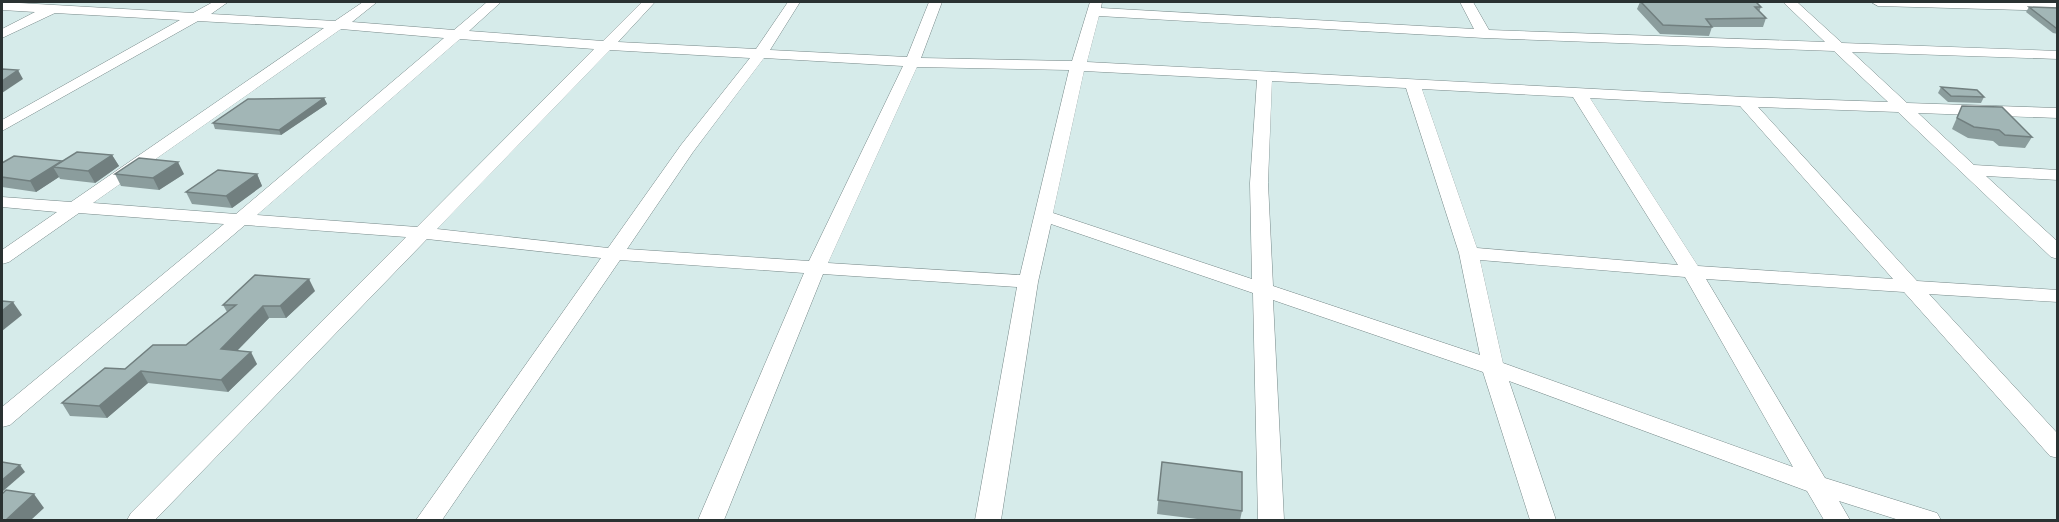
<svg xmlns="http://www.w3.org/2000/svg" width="2059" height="522" viewBox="0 0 2059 522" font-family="Inter,sans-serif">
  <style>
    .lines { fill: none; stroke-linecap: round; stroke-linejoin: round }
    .minor-casing { stroke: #768888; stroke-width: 1 }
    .minor { fill: #fff; fill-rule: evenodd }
    .wall { fill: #8b9d9d }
    .shaded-wall { fill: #717f7f }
    .building { fill: #a2b6b6; stroke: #717f7f; stroke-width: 1.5 }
  </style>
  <rect width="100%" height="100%" fill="#d6ebea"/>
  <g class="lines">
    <g class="minor-casing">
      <g id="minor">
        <path d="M2 2 193 13 213 2H228L211 14 335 21 363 2H377L352 22 454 30 487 2H501L469 31 603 41 642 2H655L618 42 756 49 788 2H800L770 50 907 57 929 2H942L921 58 1072 61 1090 2H1102L1101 8 1474 29 1460 2H1473L1489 30 1825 42 1783 2H1797L1842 43 2058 51V59L1852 52 1907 103 2058 108V118L1918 113 1974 165 2058 170V180L1986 176 2058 242V259L2051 257 1898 112 1758 107 1917 281 2058 290V302L1929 294 2058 434V458L2050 456 1904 292 1706 279 1825 478 1937 513 1941 520H1899L1839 501 1850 520H1824L1807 491 1509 381 1556 520H1530L1483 372 1273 300 1284 520H1258L1253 293 1051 224 1038 282 1001 520H975L1017 287 823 274 724 520H698L804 273 620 260 442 520H416L601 258 427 239 155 520H127L131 513 406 237 245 225 10 425 2 427V407L224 224 79 213 9 262 2 264V250L57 212 2 207V197L71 202 324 28 198 21 2 131V120L180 20 55 13 2 38V29L35 12 2 10ZM1099 16 1484 38 1834 51 1888 102 1745 97 1087 62ZM341 29 444 38 236 214 93 203ZM460 39 594 49 417 227 257 215ZM610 50 750 58 681 145 608 248 437 229ZM764 58 903 66 809 261 627 249 693 152ZM917 67 1069 70 1020 275 828 263ZM1084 71 1257 80 1250 183 1252 279 1053 213ZM1272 81 1406 88 1459 253 1480 355 1273 286 1268 183ZM1422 89 1573 97 1678 265 1477 248ZM1590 98 1740 106 1893 279 1698 266ZM1480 260 1685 277 1793 467 1503 363Z"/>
        <path d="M1871 2 2058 3V11L1878 6Z"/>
      </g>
    </g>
    <use href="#minor" class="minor"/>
  </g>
  <g class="wall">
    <path d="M1640 2H1756L1761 7 1759 12 1766 18 1763 27H1712L1709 36 1660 34 1637 9Z"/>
    <path d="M2029 7 2058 8V34L2053 33 2026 12Z"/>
    <path d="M1941 87 1984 97 1981 103 1948 102 1938 93Z"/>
    <path d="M324 98 327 104 281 135 215 129 213 123Z"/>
    <path d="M1962 106 2032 137 2025 148 1999 146 1993 141 1968 138 1952 129Z"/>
    <path d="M112 155 119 166 95 183 60 179 59 177 36 192 2 187V163L62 161Z"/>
    <path d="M115 174H184L159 190 121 186Z"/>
    <path d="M257 174 262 186 232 208 192 204 186 192Z"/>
    <path d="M315 291 286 318H269L237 351 257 364 228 392 148 383 107 418 70 416 62 403 125 369 186 345 227 312 223 305Z"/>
    <path d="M1162 462 1242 511 1240 520H1205L1157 514Z"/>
  </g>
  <g class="shaded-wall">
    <path d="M18 70 23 79 2 93V81Z"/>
    <path d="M324 98 327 104 281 135 279 130Z"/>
    <path d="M112 155 119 166 95 183 88 171Z"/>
    <path d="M62 161 53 167 59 177 36 192 30 181Z"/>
    <path d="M178 162 184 174 159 190 153 178Z"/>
    <path d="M257 174 262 186 232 208 226 196Z"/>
    <path d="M309 279 315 291 286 318 280 306Z"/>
    <path d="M13 302 22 315 2 331V311Z"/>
    <path d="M263 306 269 318 227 361 221 349Z"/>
    <path d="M251 352 257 364 228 392 221 380Z"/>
    <path d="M141 371 148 383 107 418 99 406Z"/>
    <path d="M20 465 25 472 2 492V480Z"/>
    <path d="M34 494 44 508 31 520H6Z"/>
  </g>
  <g class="building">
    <path d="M1641 2H1756L1761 7H1755L1766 18 1706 19 1712 27 1663 25Z"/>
    <path d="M2029 7 2058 8V28H2056Z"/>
    <path d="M2 69 18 70 2 81Z"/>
    <path d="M1941 87 1977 90 1984 97 1951 96Z"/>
    <path d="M324 98 279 130 213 123 248 99Z"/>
    <path d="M1962 106 2002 107 2032 137 2005 135 1999 130 1974 127 1957 118Z"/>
    <path d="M77 152 112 155 88 171 53 167Z"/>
    <path d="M14 156 62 161 30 181 2 177V163Z"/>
    <path d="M139 158 178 162 153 178 115 174Z"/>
    <path d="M218 170 257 174 226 196 186 192Z"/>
    <path d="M255 275 309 279 280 306H263L221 349 251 352 221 380 141 371 99 406 62 403 105 368 125 369 153 345H186L236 305H223Z"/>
    <path d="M2 301 13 302 2 311Z"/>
    <path d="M2 462 20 465 2 480Z"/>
    <path d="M1162 462 1242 472V511L1158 500Z"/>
    <path d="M6 490 34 494 6 520H2V494Z"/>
  </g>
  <rect width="2059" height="522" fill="none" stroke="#2a3232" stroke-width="6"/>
</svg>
